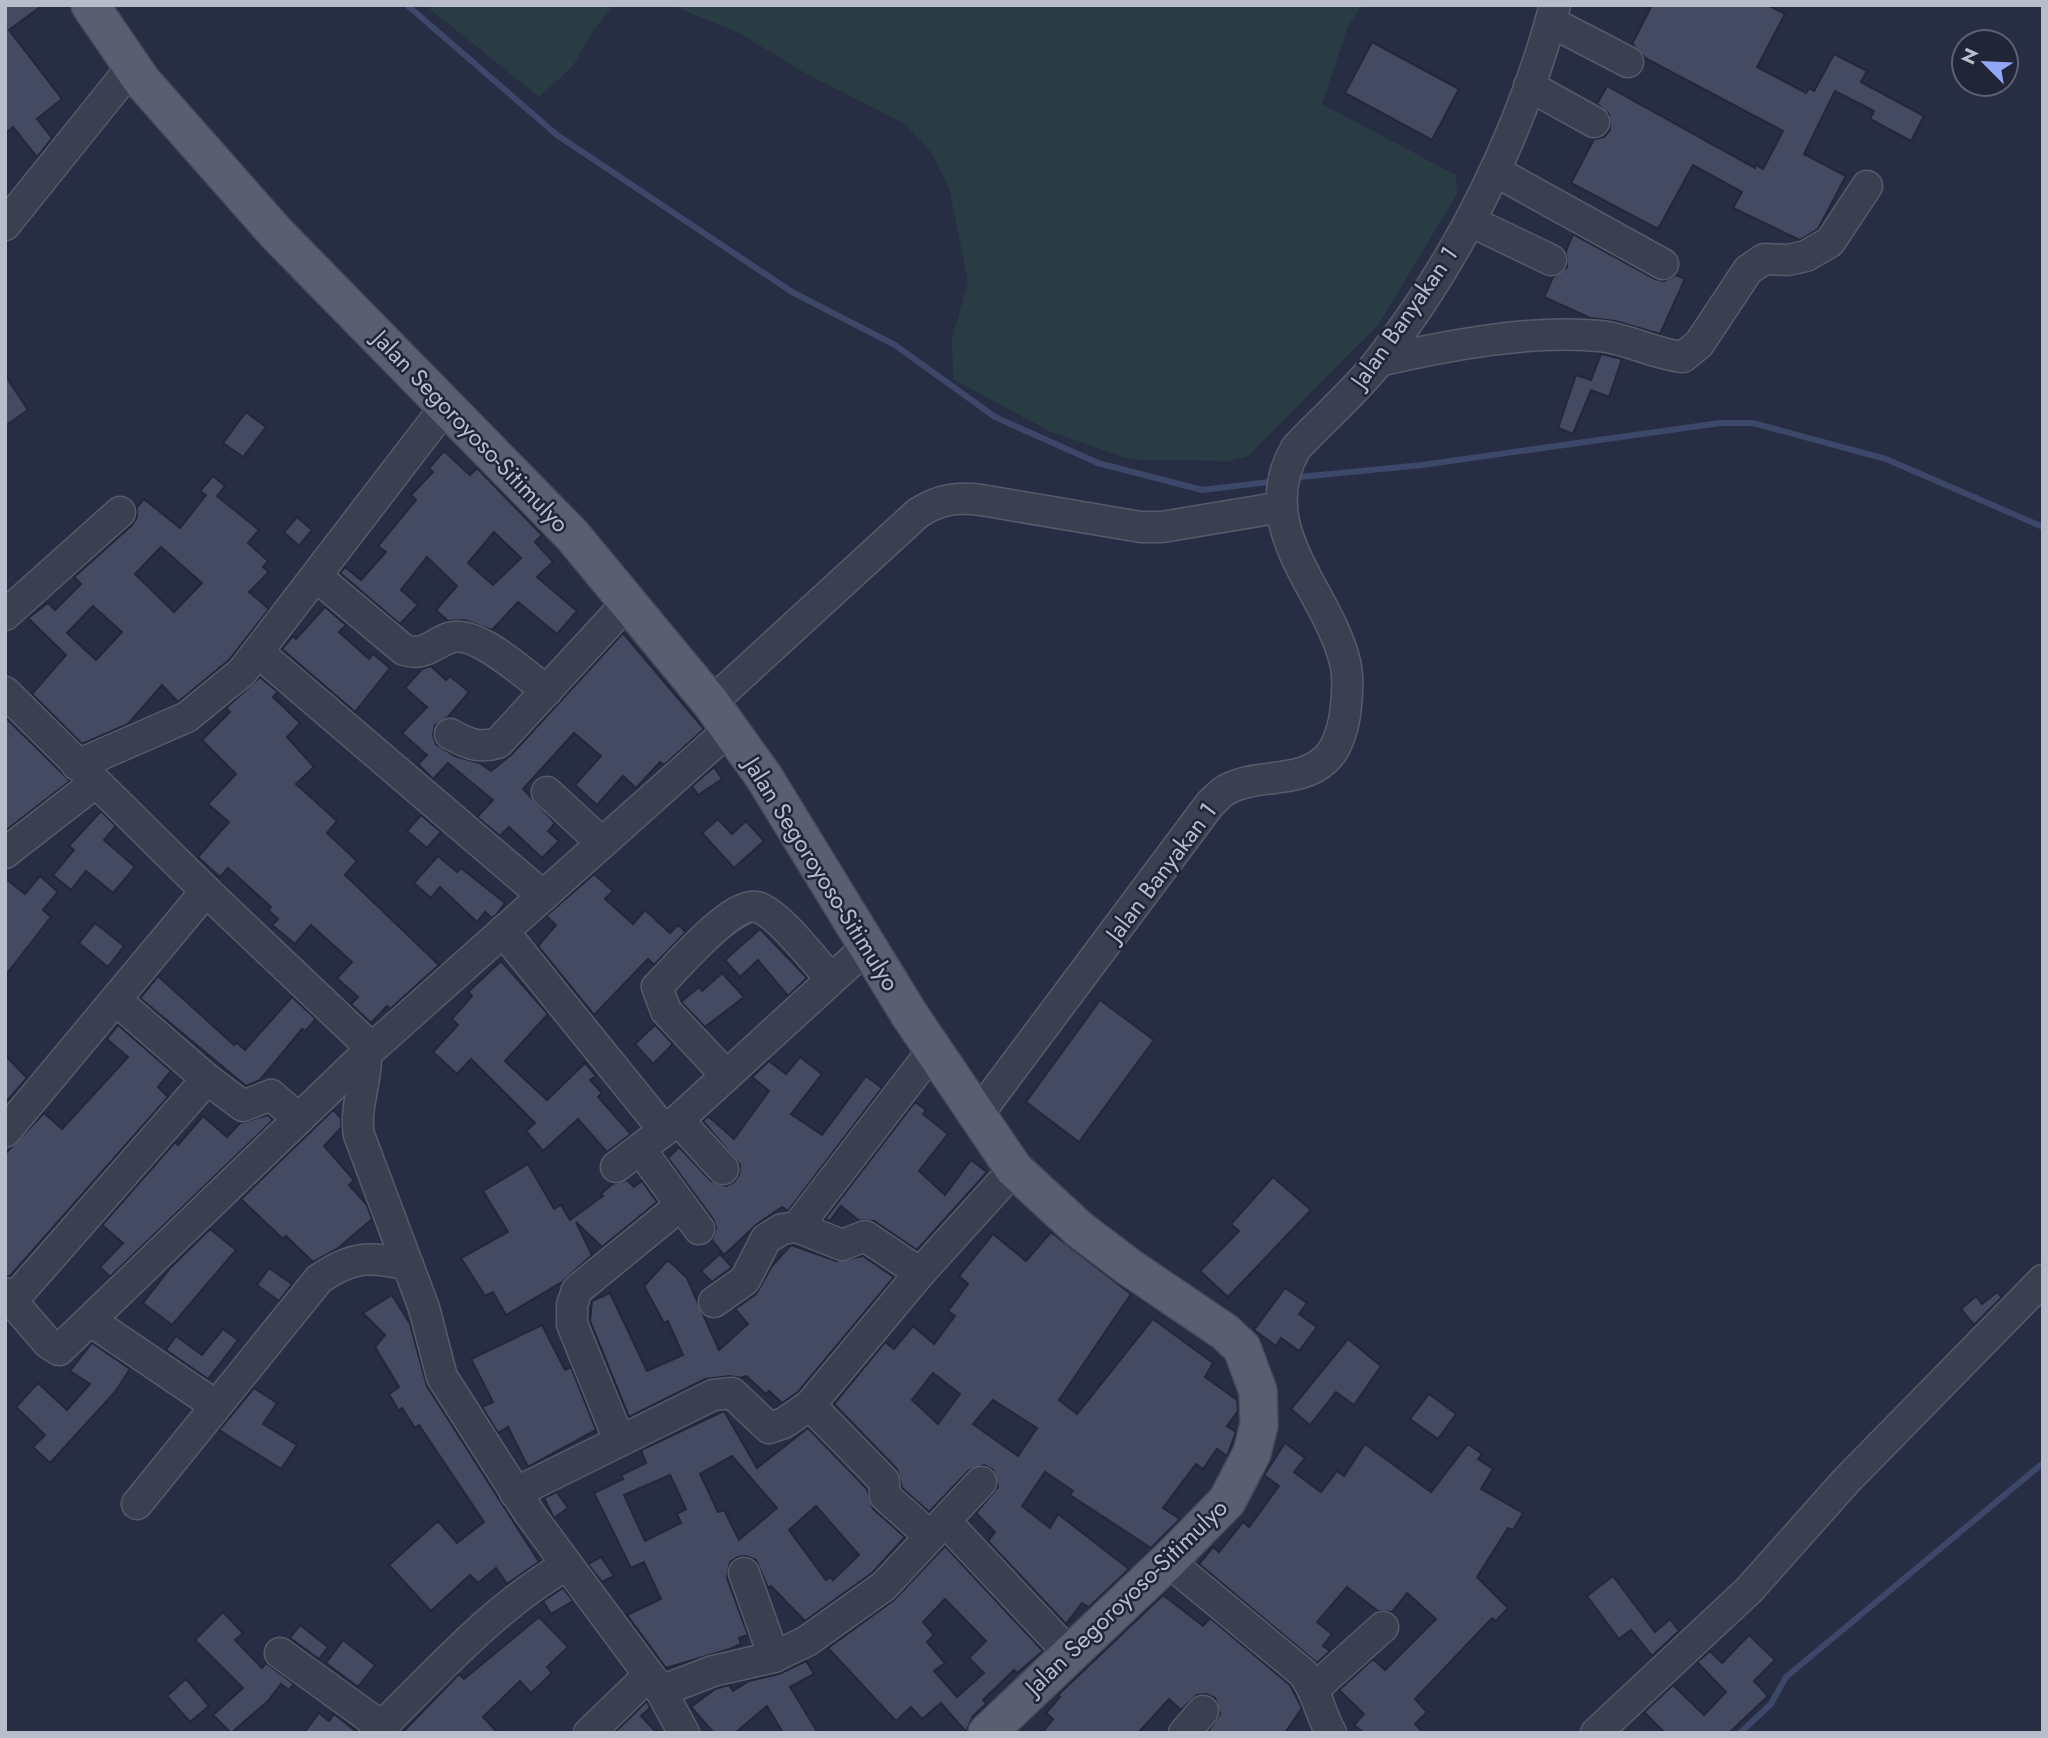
<svg xmlns="http://www.w3.org/2000/svg" width="2048" height="1738" viewBox="0 0 2048 1738" font-family="Jost,sans-serif">
  <style>
    .green { fill: #293b43 }
    .lines { fill: none; stroke-linecap: round; stroke-linejoin: round }
    .stream { stroke: #3d476a; stroke-width: 6 }
    .building { fill: #434a62; stroke: #222739; stroke-width: 2; fill-rule: evenodd }
    .minor-casing { stroke: #565b6c; stroke-width: 33 }
    .major-casing { stroke: #45495b; stroke-width: 40 }
    .minor { stroke: #3b4051; stroke-width: 30 }
    .major { stroke: #595f71; stroke-width: 37 }
    .labels { text-anchor: middle; dominant-baseline: central; stroke-width: 5; stroke-linejoin: round; paint-order: stroke }
    .street-label { font-size: 24px; fill: #b8bccb; stroke: #202537 }
  </style>
  <rect width="100%" height="100%" fill="#272d42"/>
  <g class="green">
    <path d="M425 5H614L592 32 573 66 539 97Z"/>
    <path d="M671 5H1362L1348 26 1322 104 1456 175 1457 194 1379 324 1248 456 1230 461 1142 460 1123 457 1049 431 953 379 952 339 968 282 949 188 931 152 905 124 805 73 739 33Z"/>
  </g>
  <g class="lines">
    <g class="stream">
      <path d="M407 5 557 135 792 292 895 345 995 417 1098 463 1202 490 1269 482"/>
      <path d="M1300 477 1422 465 1720 423H1753L1886 459 2043 527"/>
      <path d="M1740 1733 1771 1704 1786 1677 2043 1463"/>
    </g>
  </g>
  <g class="building">
    <path d="M5 5H43L9 30 62 99 37 119 52 138 37 157 13 127 5 134Z"/>
    <path d="M1652 5H1767L1785 14 1757 67 1806 93 1809 88 1814 91 1834 54 1867 71 1861 82 1924 116 1911 141 1870 119 1874 111 1835 91 1804 154 1846 176 1818 229 1800 240 1733 208 1742 192 1693 165 1658 229 1571 183 1594 139 1604 137 1610 130 1609 114 1597 104 1607 86 1755 168 1756 165 1763 169 1783 131 1645 58 1632 44Z"/>
    <path d="M1372 42 1459 89 1432 140 1345 93Z"/>
    <path d="M1573 234 1655 279 1664 281 1676 275 1685 279 1660 334 1615 321 1590 318 1544 297 1553 277 1567 267 1566 251Z"/>
    <path d="M1601 354 1622 359 1609 397 1591 390 1573 434 1558 428 1576 375 1591 380Z"/>
    <path d="M5 375 28 410 5 426Z"/>
    <path d="M246 412 266 427 243 457 223 443Z"/>
    <path d="M444 451 470 475 477 468 542 535 535 542 553 562 537 577 577 611 557 634 518 602 492 630 464 620 448 621 436 610 457 586 427 557 401 590 418 605 400 624 340 573 345 567 361 580 386 552 378 546 416 500 411 495 433 472 429 468ZM494 532 521 558 493 585 468 563Z"/>
    <path d="M213 476 225 486 217 496 259 530 248 543 268 561 263 567 269 572 249 592 269 609 229 660 178 702 162 685 128 724 82 744 32 694 66 655 28 618 48 603 55 610 81 584 74 577 132 525 137 517V507L144 499 180 528 206 495 200 491ZM161 547 202 583 174 612 135 574ZM93 606 122 632 96 660 67 633Z"/>
    <path d="M297 517 312 530 299 546 284 532Z"/>
    <path d="M325 607 346 625 339 632 369 659 373 654 390 668 355 712 282 649 293 636 296 639Z"/>
    <path d="M623 633 704 729 664 765 660 762 636 788 623 776 597 805 575 785 601 756 574 733 523 789 555 823 548 831 559 841 542 858 509 827 500 836 477 817 493 800 448 763 433 779 418 764 427 755 402 733 427 707 405 688 422 669 431 666 446 680 450 676 469 692 448 717 435 725 433 735 436 744 455 756 480 763 491 771 511 755Z"/>
    <path d="M260 677 278 692 273 697 300 723 287 737 314 767 296 784 337 821 327 833 357 861 345 875 439 965 390 1009 387 1006 371 1023 351 1004 358 997 337 978 352 962 311 925 295 944 272 925 278 919 268 910 271 907 228 868 220 877 198 857 229 822 208 804 236 774 202 740 230 712 226 708Z"/>
    <path d="M5 717 70 781 5 831Z"/>
    <path d="M714 767 722 779 698 795 692 786Z"/>
    <path d="M101 811 116 826 104 840 135 867 113 893 86 871 71 890 53 875 74 850 69 846Z"/>
    <path d="M421 815 441 832 427 848 407 831Z"/>
    <path d="M718 819 732 834 746 821 764 841 734 868 702 833Z"/>
    <path d="M438 856 457 872 461 868 505 903 496 915 492 918 485 912 477 922 440 887 431 898 414 883Z"/>
    <path d="M594 874 613 891 605 899 633 924 645 910 670 933 678 925 686 932 654 965 648 959 594 1015 538 946 556 925 546 916Z"/>
    <path d="M40 876 58 892 43 910 51 917 5 976V878L25 894Z"/>
    <path d="M95 923 124 946 108 967 79 943Z"/>
    <path d="M760 929 807 978 788 996 758 960 740 977 725 960Z"/>
    <path d="M501 961 548 1014 505 1061 547 1100 585 1063 596 1076 590 1080 602 1093 598 1097 631 1134 607 1152 578 1119 543 1151 526 1131 535 1123 471 1059 457 1074 433 1052 458 1025 452 1019 472 996 468 992Z"/>
    <path d="M722 973 744 997 705 1027 681 1002 699 987 702 991Z"/>
    <path d="M158 976 234 1045 237 1043 245 1050 292 997 316 1019 305 1031 302 1029 260 1080 246 1086 140 998Z"/>
    <path d="M1100 1000 1154 1040 1079 1142 1026 1102Z"/>
    <path d="M118 1025 171 1071 158 1087 168 1097 10 1276H5V1154L44 1113 62 1129 128 1057 107 1039Z"/>
    <path d="M655 1025 673 1044 653 1064 635 1044Z"/>
    <path d="M5 1055 27 1078 5 1103Z"/>
    <path d="M800 1057 822 1074 791 1114 822 1135 866 1076 882 1088 788 1211 782 1207 757 1224 724 1255 712 1240 716 1228 713 1219 668 1158 679 1147 711 1181 726 1186 734 1182 739 1175 740 1165 703 1121 708 1116 734 1139 769 1091 752 1077 769 1061 786 1074Z"/>
    <path d="M915 1102 926 1110 923 1114 948 1134 919 1171 945 1195 971 1160 987 1172 917 1250 874 1221 858 1220 841 1206 830 1221 825 1219Z"/>
    <path d="M333 1110 341 1118V1128L324 1146 354 1180 349 1185 367 1205 372 1219 337 1249 313 1262 286 1236 283 1239 241 1199Z"/>
    <path d="M268 1115 273 1120 110 1277 100 1267 123 1243 102 1225 175 1142 178 1145 203 1116 227 1137 240 1123Z"/>
    <path d="M528 1164 554 1209 561 1205 570 1220 603 1196 601 1194 612 1184 627 1180 634 1187 642 1181 657 1202 602 1247 576 1222 592 1255 562 1282 506 1315 493 1292 485 1296 461 1258 508 1232 483 1191Z"/>
    <path d="M1273 1177 1311 1210 1228 1297 1200 1271 1239 1231 1231 1224Z"/>
    <path d="M210 1229 236 1250 172 1325 143 1303 171 1267Z"/>
    <path d="M1051 1232 1131 1294 1059 1400 1077 1414 1153 1319 1213 1363 1205 1377 1237 1400 1238 1411 1227 1426 1236 1432 1227 1456 1217 1449 1203 1469 1196 1464 1163 1508 1180 1519 1151 1548 1070 1495 1073 1491 1045 1472 1022 1506 1050 1528 1058 1514 1129 1569 1089 1607 1082 1603 1066 1624 988 1541 995 1532 976 1513 998 1487 993 1470 984 1465 969 1470 929 1512 902 1488 897 1469 834 1404 885 1342 894 1349 913 1326 934 1344 955 1316 948 1311 968 1284 959 1276 993 1234 1026 1261ZM933 1373 960 1394 938 1424 912 1400ZM993 1400 1037 1428 1018 1456 973 1424Z"/>
    <path d="M791 1245 836 1261 863 1256 894 1277 798 1392 782 1403 769 1391 766 1394 746 1376 741 1378 730 1376 705 1379 629 1417 590 1321 592 1301 610 1293 647 1371 683 1355 668 1321 664 1323 644 1286 668 1260 687 1278 719 1350 748 1324 735 1309 756 1294 772 1266Z"/>
    <path d="M720 1254 732 1267 712 1282 701 1271Z"/>
    <path d="M269 1268 292 1284 279 1301 257 1285Z"/>
    <path d="M1285 1288 1307 1303 1299 1314 1317 1327 1299 1351 1281 1338 1276 1346 1254 1330Z"/>
    <path d="M1997 1292 2002 1297 1974 1325 1961 1309 1976 1296 1982 1304Z"/>
    <path d="M392 1295 410 1324 427 1386 539 1562 507 1584 496 1568 478 1583 470 1575 431 1611 389 1565 438 1521 457 1543 484 1522 419 1425 415 1428 402 1408 399 1411 389 1394 399 1387 375 1347 385 1335 363 1313Z"/>
    <path d="M542 1325 565 1370 571 1367 596 1430 528 1467 508 1427 498 1433 482 1407 493 1402 471 1359Z"/>
    <path d="M223 1329 238 1340 208 1379 166 1350 176 1336 202 1355Z"/>
    <path d="M1348 1339 1381 1366 1354 1405 1336 1392 1310 1425 1291 1409Z"/>
    <path d="M92 1343 130 1369 115 1392 50 1463 33 1447 45 1435 16 1407 38 1383 67 1410 90 1384 70 1371Z"/>
    <path d="M254 1388 277 1403 263 1424 297 1445 281 1469 219 1430Z"/>
    <path d="M1429 1394 1456 1414 1438 1439 1410 1419Z"/>
    <path d="M724 1411 757 1468 808 1428 867 1489 873 1509 905 1537 872 1573 805 1621 771 1586 768 1588 756 1560 746 1556 738 1557 730 1562 727 1578 748 1635 739 1638 741 1644 730 1649 666 1668 627 1615 661 1599 644 1562 631 1568 594 1493 623 1479 621 1475 646 1463 641 1450ZM732 1456 777 1508 739 1540 724 1510 718 1512 700 1474ZM670 1475 686 1509 677 1514 681 1523 645 1541 624 1495ZM816 1506 859 1555 833 1580 830 1577 826 1580 789 1530Z"/>
    <path d="M1285 1443 1305 1458 1294 1472 1321 1492 1337 1471 1344 1476 1365 1444 1431 1492 1468 1444 1482 1454 1478 1459 1493 1469 1481 1489 1523 1513 1513 1530 1508 1528 1477 1577 1508 1608 1496 1621 1492 1618 1415 1699 1427 1712 1415 1724 1424 1733H1364L1354 1725 1364 1714 1339 1690 1373 1659 1385 1670 1436 1619 1407 1593 1392 1612 1378 1611 1347 1587 1317 1622 1332 1634 1323 1646 1330 1651 1317 1663 1199 1564 1213 1547 1219 1552 1243 1522 1249 1527 1279 1486 1264 1475Z"/>
    <path d="M557 1492 568 1508 554 1518 544 1498Z"/>
    <path d="M945 1546 1043 1651 1017 1673 1014 1670 983 1700 986 1704 973 1716 966 1732 941 1703 922 1719 911 1707 896 1721 828 1648 894 1600ZM945 1599 986 1641 969 1658 984 1673 957 1697 934 1671 945 1663 927 1642 934 1635 923 1622Z"/>
    <path d="M601 1557 614 1576 602 1582 588 1564Z"/>
    <path d="M1613 1576 1655 1632 1670 1619 1679 1631 1652 1656 1631 1630 1619 1639 1587 1596Z"/>
    <path d="M563 1588 573 1601 551 1614 543 1601Z"/>
    <path d="M1163 1595 1203 1626 1210 1618 1290 1685 1302 1708 1285 1733H1207L1220 1714 1215 1698 1206 1694 1197 1695 1181 1710 1169 1699 1138 1733H1042L1053 1719 1046 1713 1060 1697 1058 1695Z"/>
    <path d="M223 1612 243 1633 235 1640 262 1668 266 1663 294 1684 289 1690 281 1684 268 1701 231 1733 213 1715 243 1688 195 1640Z"/>
    <path d="M539 1617 568 1647 547 1667 552 1673 531 1693 520 1681 483 1717 498 1733H402L459 1674 464 1679Z"/>
    <path d="M300 1625 328 1647 319 1659 290 1638Z"/>
    <path d="M1749 1635 1775 1660 1754 1681 1768 1696 1729 1733H1665L1644 1712 1673 1685 1704 1715 1726 1692 1697 1662 1710 1651 1722 1663Z"/>
    <path d="M343 1640 375 1665 358 1687 326 1663Z"/>
    <path d="M806 1661 814 1674 790 1687 818 1733H783L767 1706 735 1733H714L691 1707 715 1689 729 1685 733 1691 749 1681 779 1674Z"/>
    <path d="M186 1679 209 1706 190 1722 167 1696Z"/>
    <path d="M647 1701 650 1708 641 1716 657 1733H614Z"/>
    <path d="M319 1713 329 1721 334 1714 358 1733H304Z"/>
  </g>
  <g class="lines">
    <g class="minor-casing">
      <g id="minor">
        <path d="M1551 22 1628 62"/>
        <path d="M1529 86 1594 122"/>
        <path d="M1495 171 1663 264"/>
        <path d="M1470 221 1551 260"/>
        <path d="M5 225 132 67"/>
        <path d="M1379 361C1445 346 1532 329 1600 336 1629 339 1654 354 1683 357L1699 344 1748 270 1764 259 1788 260 1806 256 1830 242 1867 186"/>
        <path d="M317 577 404 650C425 656 431 645 449 638 476 628 525 675 547 691"/>
        <path d="M5 615 120 512"/>
        <path d="M259 653 543 896"/>
        <path d="M5 692 206 891 363 1040C373 1070 353 1103 359 1135L424 1308 442 1377 529 1513 661 1691 684 1733"/>
        <path d="M711 703 918 513C940 499 956 497 981 500L1141 527H1162L1282 507"/>
        <path d="M450 734C467 743 478 749 498 743L629 601"/>
        <path d="M77 765 187 717 242 672 446 406"/>
        <path d="M547 792 602 843"/>
        <path d="M5 853 95 783"/>
        <path d="M503 931 664 1130"/>
        <path d="M116 1000 207 1079"/>
        <path d="M726 1075 666 1011 657 987C675 969 732 901 757 907 779 913 815 962 831 979"/>
        <path d="M976 1117 1210 804C1215 800 1220 793 1226 790 1258 772 1299 785 1326 759 1337 749 1343 728 1345 715 1347 699 1349 677 1345 662 1327 589 1250 528 1296 448 1324 418 1355 392 1380 360 1461 255 1521 133 1555 5"/>
        <path d="M678 1120 723 1169"/>
        <path d="M5 1132 206 891"/>
        <path d="M640 1149 699 1229"/>
        <path d="M616 1167 678 1120 867 947"/>
        <path d="M797 1227 933 1050"/>
        <path d="M5 1293 48 1343 59 1350 367 1053 731 728"/>
        <path d="M12 1301 207 1079 243 1106 271 1095 298 1118"/>
        <path d="M714 1302 745 1280 766 1239 782 1229 797 1227 842 1245 865 1236 920 1273"/>
        <path d="M91 1321 215 1405"/>
        <path d="M810 1405 884 1481 885 1496 930 1536"/>
        <path d="M619 1440 572 1324V1305L577 1290 681 1205"/>
        <path d="M515 1493 713 1395 732 1393 769 1428 784 1423 810 1405 920 1273 1014 1169"/>
        <path d="M137 1504 319 1279C352 1256 370 1256 408 1265"/>
        <path d="M945 1521 1069 1653"/>
        <path d="M1168 1561 1303 1673C1317 1691 1320 1713 1331 1733"/>
        <path d="M744 1573 774 1657"/>
        <path d="M280 1653 381 1726"/>
        <path d="M1314 1689 1383 1627"/>
        <path d="M661 1691 713 1671 774 1657 807 1641 884 1586 981 1482"/>
        <path d="M375 1733C436 1674 493 1607 567 1565"/>
        <path d="M589 1733 649 1675"/>
        <path d="M1184 1733 1203 1711"/>
        <path d="M1596 1733 1749 1590 1846 1481 2043 1280"/>
      </g>
    </g>
    <g class="major-casing">
      <path id="major" d="M90 5 142 81 276 233 572 535 711 703 764 777 909 1014 1014 1169 1079 1229 1129 1267 1225 1332 1242 1348 1258 1391 1259 1425 1252 1453 1227 1501 1168 1561 987 1733"/>
    </g>
    <use href="#minor" class="minor"/>
    <use href="#major" class="major"/>
  </g>
  <g class="labels">
    <g class="street-label">
      <text transform="translate(1404 317) rotate(-55)">Jalan Banyakan 1</text>
      <text transform="translate(471 431) rotate(46)">Jalan Segoroyoso-Sitimulyo</text>
      <text transform="translate(1161 872) rotate(-53)">Jalan Banyakan 1</text>
      <text transform="translate(822 874) rotate(58)">Jalan Segoroyoso-Sitimulyo</text>
      <text transform="translate(1126 1597) rotate(-44)">Jalan Segoroyoso-Sitimulyo</text>
    </g>
  </g>
  <rect width="2048" height="1738" fill="none" stroke="#b8bccb" stroke-width="14"/>
  <g transform="translate(1985 63) rotate(294)"><circle r="33" fill="#202537" stroke="#5d6172" stroke-width="2"/>
  <path d="M0-5L12 26L0 18L-12 26Z" fill="#92a5f7"/>
  <text y="-10" font-size="19" font-weight="bold" text-anchor="middle" fill="#b8bccb">N</text>
  </g>
</svg>
